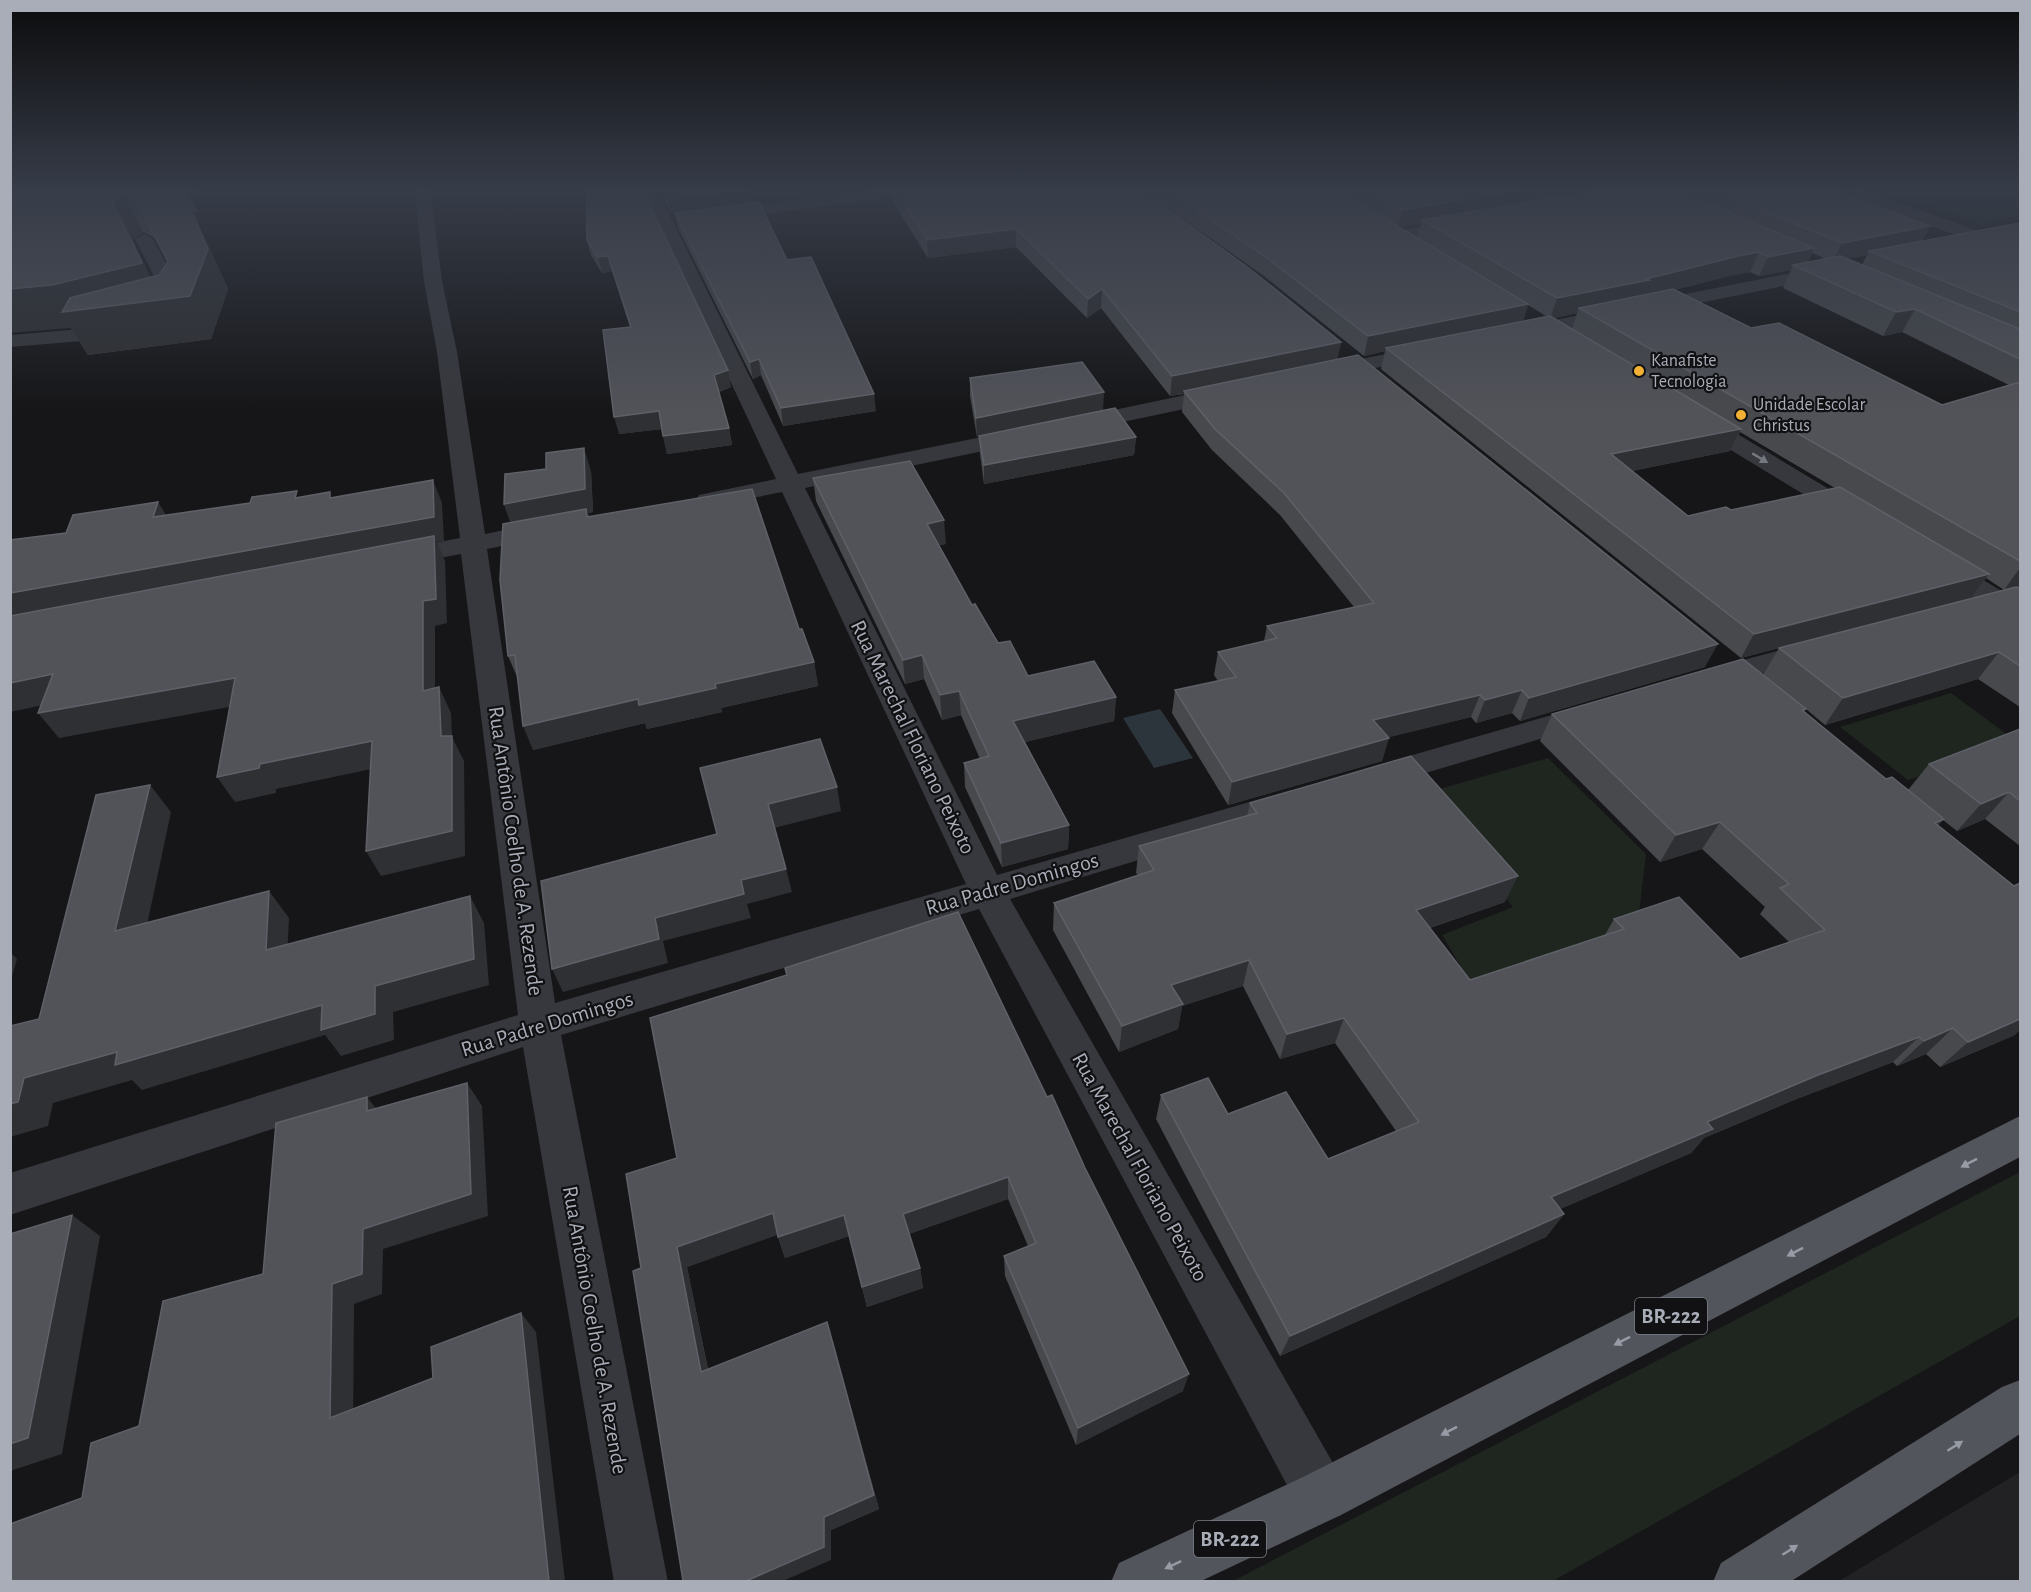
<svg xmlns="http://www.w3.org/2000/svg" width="2031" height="1592" viewBox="0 0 2031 1592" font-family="'Alegreya Sans',sans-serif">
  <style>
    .built { fill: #222225 }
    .green { fill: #1e261f }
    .water { fill: #2c353c }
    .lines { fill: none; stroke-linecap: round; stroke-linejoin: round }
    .minor { fill: #37383d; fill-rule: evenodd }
    .primary { fill: #53555c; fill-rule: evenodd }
    .wall { fill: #47494d; fill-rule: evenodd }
    .shaded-wall { fill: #2f3033 }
    .building { fill: #525359; stroke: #5f6168; stroke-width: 1.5 }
    .oneway { fill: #757881 }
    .oneway2 { fill: #979ba6 }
    .poi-dot { fill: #f2b134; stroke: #111113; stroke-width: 2 }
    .labels { text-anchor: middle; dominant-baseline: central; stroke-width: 4.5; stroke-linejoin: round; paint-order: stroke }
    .far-poi-label { font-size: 18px; fill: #a8adb8; stroke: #111113; text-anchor: start }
    .shield { fill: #111113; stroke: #7b7e86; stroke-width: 1.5 }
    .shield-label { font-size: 21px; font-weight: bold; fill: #a8adb8 }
    .street-label { font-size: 22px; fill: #a8adb8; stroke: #111113 }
  </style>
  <rect width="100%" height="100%" fill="#161618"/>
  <path class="built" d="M2020 1472V1581H1839Z"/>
  <g class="green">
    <path d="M1880 188H2020V216L1981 225Z"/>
    <path d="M1951 693 2020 744 1908 780 1840 727Z"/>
    <path d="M1548 758 1646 854 1639 913 1580 951 1469 980 1442 935 1513 907 1422 794Z"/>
    <path d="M2020 1172V1316L1553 1581H1233Z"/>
  </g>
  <path class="water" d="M1160 709 1193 758 1154 768 1123 718Z"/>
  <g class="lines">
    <g class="minor">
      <path d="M414 188H430L442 281 457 352 485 534 546 522 555 525 559 530 555 535 487 549 555 1003 966 884 782 492 708 507 699 505 696 500 699 495 776 479 640 188H656L798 474 1022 429 1030 431 1034 436 1030 441 1022 443 805 488 997 875 1291 790 1303 794 1308 802 1303 810 1010 899 1341 1477 1348 1496 1341 1515 1322 1522 1303 1515 979 909 561 1035 668 1582H614L523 1047 10 1215V1173L518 1015 461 554 396 566 387 564 383 558 387 552 460 538 437 352 424 281Z"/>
      <path d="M890 188H935L927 193 718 220 710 215 718 210Z"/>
      <path d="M1836 188H1859L1989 235 1992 239 1983 244 1977 243 1838 191Z"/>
      <path d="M1465 219 1474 224 1471 228 1395 241 1386 236 1395 231Z"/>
      <path d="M144 234 153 239 187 302 178 315H164L161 311 167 302 135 239Z"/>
      <path d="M1831 265 1838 267 1840 271 1838 275 1520 339 1513 337 1510 333 1513 329 1520 327Z"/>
      <path d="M118 319 125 321 128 325 125 329 83 341 10 347V335L82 329Z"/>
      <path d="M1428 346 1435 348 1438 352 1435 356 1325 378 1317 377 1314 372 1317 367 1325 366Z"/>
      <path d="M1228 386 1236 388 1239 393 1236 398 1076 432 1068 430 1065 425 1068 420 1076 418Z"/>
      <path d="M1696 412 1704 414 1864 510 1868 515 1864 520 1855 523 1846 520 1688 424 1685 419 1688 414Z"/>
      <path d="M1941 558 1950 560 2020 602V622L2010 620 1932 572 1928 566 1932 560Z"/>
      <path d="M1815 641 1825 644 1829 650 1825 656 1709 689 1698 686 1694 679 1698 672Z"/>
      <path d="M1590 704 1601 707 1605 714 1601 721 1375 788 1364 785 1359 777 1364 769Z"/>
    </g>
    <g class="primary">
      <path d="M2020 1116V1157L1341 1515 1199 1582H1111L1119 1563 1303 1477Z"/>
      <path d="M2020 1380V1434L1790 1582H1713L1721 1563 2002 1387Z"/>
    </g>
  </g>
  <g class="wall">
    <path d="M10 188H206L190 194 199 213 193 212 228 289 211 339 88 355 71 328ZM143 232 155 238 168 262 159 275 150 277 133 240Z"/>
    <path d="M586 188 731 387 719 392 729 428 732 445 667 454 662 429 619 434 630 327 612 271 602 273 591 255 587 240Z"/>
    <path d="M658 188H752L754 203 876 411 783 426 761 375 753 379 678 228 675 213 671 214Z"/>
    <path d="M892 188H1138L1341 342 1337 359 1705 667 1520 721 1512 713 1476 723 1471 717 1389 737 1382 761 1228 805 1172 713 1175 690 1218 681 1214 675 1218 652 1264 641 1267 626 1354 607 1280 515 1212 450 1182 412 1184 394 1170 396 1101 308 1087 318 1016 247 928 258 893 202Z"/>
    <path d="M1139 188H1855L1851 197 1930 226 1922 241 2020 223V586L2017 587 2020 588V707L1978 679 1825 725 1806 709 1804 712 1886 779 1908 790 1929 764 2020 729V846L1985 819 1957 831 1943 820 1938 825 2015 1035 1940 1067 1926 1054 1897 1066 1893 1062 1794 1100 1704 1138 1691 1153 1560 1209 1564 1214 1546 1237 1280 1356 1156 1119 1161 1095 1228 1114 1328 1159 1396 1131 1335 1043 1280 1059 1243 986 1182 1006 1178 1029 1119 1052 1053 930 1054 903 1138 875 1136 873 1139 846 1247 816 1250 803 1505 902 1430 928 1470 980 1605 935 1614 919 1740 959 1789 942 1760 914 1765 907 1702 849 1660 862 1540 741 1552 714 1763 675 1779 648 2004 590 1986 578 1971 598 1741 658 1381 369 1385 351 1364 356 1264 276ZM1421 224 1418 238 1400 227ZM1812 253 1826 259 1807 263ZM1867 255 1862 265 1847 259ZM1791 270 1783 288 1883 336 1902 332 2009 385 1942 405 1751 328 1674 290 1729 276 1750 272 1759 276ZM1528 305 1546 316 1523 321ZM1577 313 1572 329 1554 318ZM1740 432 1835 488 1731 510 1688 516 1632 471 1730 451Z"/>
    <path d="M970 378 1103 410 1136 437 1134 455 984 484 980 454 979 436 977 437 970 396Z"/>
    <path d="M591 471 593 512 588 513 589 517 799 629 814 662 818 686 721 708 722 712 647 729 645 723 533 750 518 679 508 656 511 523 504 504Z"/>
    <path d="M813 478 946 544 939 545 972 605 998 643 1028 676 1116 697 1114 721 1025 742 1069 825 1068 849 1002 867 965 787 964 763 980 759 961 715 942 720 924 679 905 684 816 501Z"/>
    <path d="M958 912 1183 1391 1076 1445 1005 1276 1004 1256 1028 1246 1008 1199 909 1234 920 1268 923 1288 867 1307 849 1236 785 1258 777 1234 687 1267 708 1369 833 1341 879 1509 831 1530V1560L641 1268 677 1158 787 975 785 968Z"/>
  </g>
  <g class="shaded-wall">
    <path d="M181 188 193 212 228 289 211 339 88 355 71 328 10 333V289L112 201 123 194 143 232 133 240 161 300Z"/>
    <path d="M187 188H206L190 194 199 213Z"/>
    <path d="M433 188H447L434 190Z"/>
    <path d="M752 188 754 203 671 214 668 199Z"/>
    <path d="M1528 188H1619L1422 220 1421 224 1398 228 1402 210Z"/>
    <path d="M1825 188H1855L1850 198Z"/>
    <path d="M1930 226 1920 244 1869 251 1867 255 1833 262 1842 243Z"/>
    <path d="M1016 229V247L928 258 927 240Z"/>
    <path d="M1814 248 1804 267 1793 265 1791 270 1759 276 1768 257Z"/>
    <path d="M1759 252 1750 272 1729 276 1642 298 1579 308 1577 313 1550 319 1557 298 1646 279 1738 256Z"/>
    <path d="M608 256 612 271 602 273 598 257Z"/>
    <path d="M1102 289 1101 308 1087 318 1088 299Z"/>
    <path d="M1528 304 1522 324 1386 348 1385 351 1364 356 1368 336Z"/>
    <path d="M1915 309 1902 332 1883 336 1896 312Z"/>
    <path d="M1341 342 1337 362 1184 391V394L1170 396 1172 376Z"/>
    <path d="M759 359 761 375 753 379 750 362Z"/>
    <path d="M728 370 731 387 717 392 714 375Z"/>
    <path d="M1104 392 1103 411 977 437 976 418Z"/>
    <path d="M874 394 876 411 783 426 781 408Z"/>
    <path d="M659 411 663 429 619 434 614 417Z"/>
    <path d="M729 428 732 445 667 454 663 436Z"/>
    <path d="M1741 429 1730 451 1602 477 1611 454Z"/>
    <path d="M1136 437 1134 455 984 484V465Z"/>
    <path d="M584 448 591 471 593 512 588 513 593 532 587 517 512 528 504 504Z"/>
    <path d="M433 480 442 503 444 541 437 542 445 561 447 623 435 626V716L10 622V593Z"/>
    <path d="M158 502 173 526 153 517Z"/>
    <path d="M944 520 946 544 929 547 927 524Z"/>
    <path d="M2020 568V586L2004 590Z"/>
    <path d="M1989 574 1971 598 1741 658 1754 634Z"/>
    <path d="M1718 644 1705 667 1520 721 1529 698Z"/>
    <path d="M1999 652 1978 679 1825 725 1843 698Z"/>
    <path d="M922 655 924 679 905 684 903 660Z"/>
    <path d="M814 662 818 686 721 708 722 712 647 729 645 723 533 750 523 726 638 699 715 684Z"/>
    <path d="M53 674 72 699 10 712V683Z"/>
    <path d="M235 678 251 703 59 738 38 713Z"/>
    <path d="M439 687 451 713 452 737 464 761 465 856 381 876 366 851 441 736Z"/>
    <path d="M1522 690 1512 713 1476 723 1485 700Z"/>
    <path d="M959 691 961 715 942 720 940 695Z"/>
    <path d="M1480 695 1471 717 1366 743 1373 720Z"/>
    <path d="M1116 697 1114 721 1013 745V721Z"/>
    <path d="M1389 738 1382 761 1228 805 1232 782Z"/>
    <path d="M372 741 386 766 276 789V793L235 802 217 777 260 764Z"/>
    <path d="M150 785 171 812 140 958 115 931Z"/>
    <path d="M837 787 841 811 774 828 768 804Z"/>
    <path d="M2009 792 1985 819 1957 831 1981 804Z"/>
    <path d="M1944 819 1921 846 1935 823Z"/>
    <path d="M1720 822 1702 849 1660 862 1676 835Z"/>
    <path d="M1069 825 1068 849 1002 867 1001 843Z"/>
    <path d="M786 869 792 892 747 904 751 918 663 941 668 963 563 992 552 969 655 918 741 880Z"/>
    <path d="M1518 876 1505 902 1406 936 1416 910Z"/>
    <path d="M269 891 289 918 286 977 266 950Z"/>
    <path d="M470 896 484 923 489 985 393 1012 394 1040 341 1056 325 1035 142 1090 132 1080 53 1103 48 1126 10 1137V1104L24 1078 117 1052 375 986Z"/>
    <path d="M10 952 17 959 10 983Z"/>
    <path d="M1249 960 1243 986 1182 1006 1178 1029 1119 1052 1122 1026 1171 985Z"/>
    <path d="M1344 1018 1335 1043 1280 1059 1287 1034Z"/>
    <path d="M2020 1019V1030L2015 1035 1940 1067 1968 1042Z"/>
    <path d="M1953 1028 1926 1054 1897 1066 1924 1041Z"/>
    <path d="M1919 1037 1893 1062 1794 1100 1704 1138 1691 1153 1534 1220 1551 1197 1707 1122 1818 1075Z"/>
    <path d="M467 1083 482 1106 488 1216 383 1249 382 1294 354 1304 353 1434 330 1418 332 1284 363 1229Z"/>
    <path d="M367 1097 385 1120 367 1111Z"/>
    <path d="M1008 1177V1199L906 1235 903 1214Z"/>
    <path d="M773 1213 780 1234 687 1267 712 1390 701 1372 677 1247Z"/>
    <path d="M1564 1214 1546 1237 1280 1356 1290 1336Z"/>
    <path d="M72 1215 100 1236 62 1454 10 1471V1444Z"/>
    <path d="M844 1215 849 1236 785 1258 778 1237Z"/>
    <path d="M920 1268 923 1288 867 1307 862 1287Z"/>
    <path d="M521 1313 536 1332 565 1581H549Z"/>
    <path d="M827 1322 833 1341 879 1509 831 1530V1560L783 1581H746Z"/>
    <path d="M1189 1374 1183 1391 1076 1445 1078 1428Z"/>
  </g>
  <g class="building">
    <path d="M10 188H181L208 249 190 296 62 312 70 298 159 275 168 262 135 199 123 194 112 201 142 263 52 285 10 289Z"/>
    <path d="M586 188H642L728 370 714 375 729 428 663 436 659 411 614 417 603 330 631 327 608 256 598 257 587 240Z"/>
    <path d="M663 188H752L668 199Z"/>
    <path d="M894 188H1138L1250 269 1341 342 1172 376 1102 289 1088 299 1016 229 927 240Z"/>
    <path d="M1165 188H1334L1528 304 1368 336 1267 258Z"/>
    <path d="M1364 188H1528L1402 210Z"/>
    <path d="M1613 188H1670L1814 248 1768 257 1759 252 1738 256 1646 279 1649 280 1557 298 1422 220Z"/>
    <path d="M1706 188H1828L1930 226 1842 243Z"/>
    <path d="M759 202 787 260 811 257 874 394 781 408 759 359 750 362 675 213Z"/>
    <path d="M2020 223V312L1869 251Z"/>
    <path d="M1840 256 2020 329V359L1915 309 1896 312 1793 265Z"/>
    <path d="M1673 289 1751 328 1779 323 1942 405 2020 382V561L1579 308Z"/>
    <path d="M1550 316 1741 429 1611 454 1688 516 1726 507 1731 510 1840 487 1989 574 1754 634 1386 348Z"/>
    <path d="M1358 355 1718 644 1529 698 1522 690 1485 700 1480 695 1373 720 1389 738 1232 782 1175 690 1236 677 1218 652 1277 638 1267 626 1374 603 1284 493 1215 429 1184 391Z"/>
    <path d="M1082 362 1104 392 976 418 970 378Z"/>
    <path d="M1115 408 1136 437 984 465 979 436Z"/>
    <path d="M584 448 585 489 504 504 505 474 546 469V453Z"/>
    <path d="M910 461 944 520 927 524 972 605 975 604 998 643 1010 641 1028 676 1094 661 1116 697 1013 721 1069 825 1001 843 964 763 989 756 959 691 940 695 922 655 903 660 813 478Z"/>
    <path d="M433 480 434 517 10 593V540L66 533 73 515 158 502 153 517 250 503 252 497 297 491 295 498 330 492V498Z"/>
    <path d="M752 489 799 629H802L814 662 715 684 716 688 639 705 638 699 523 726 515 655 508 656 500 580 503 524 586 509 587 517Z"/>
    <path d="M434 536 436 599 423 601V691L439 687 441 736H452V831L366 851 372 741 260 764 259 768 217 777 235 678 38 713 53 674 10 683V616Z"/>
    <path d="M2016 587 2020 588V666L1999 652 1843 698 1779 648Z"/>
    <path d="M1743 659 1806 709 1802 710 1886 779 1892 777 1944 819 1935 823 2014 886 2020 883V1019L1968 1042 1953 1028 1924 1041 1919 1037 1818 1075 1707 1122 1713 1129 1551 1197 1564 1214 1290 1336 1161 1095 1208 1078 1228 1114 1286 1092 1328 1159 1419 1122 1344 1018 1287 1034 1249 960 1171 985 1183 1004 1122 1026 1054 903 1154 870 1139 846 1257 813 1250 803 1411 756 1518 876 1416 910 1470 980 1624 929 1614 919 1679 897 1740 959 1825 930 1780 888 1789 884 1720 822 1676 835 1552 714Z"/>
    <path d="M2020 729V801L2009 792 1981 804 1929 764Z"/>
    <path d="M820 739 837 787 768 804 786 869 741 880 744 894 655 918 659 939 552 969 541 881 717 834 700 768Z"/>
    <path d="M150 785 115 931 269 891 266 950 470 896 474 959 375 986V1014L321 1030 322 1005 115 1065 117 1052 24 1078 18 1102 10 1104V1026L39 1019 96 795Z"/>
    <path d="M958 912 1047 1097 1052 1095 1085 1168 1189 1374 1078 1428 1004 1256 1036 1243 1008 1177 903 1214 920 1268 862 1287 844 1215 778 1237 773 1213 677 1247 701 1372 827 1322 874 1495 824 1517V1547L746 1581H683L633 1271 641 1268 626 1174 677 1158 650 1018 787 975 785 968Z"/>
    <path d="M467 1083 471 1194 363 1229 362 1274 332 1284 330 1418 433 1378 431 1347 521 1313 549 1581H10V1524L82 1498 91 1443 139 1426 163 1301 263 1274 276 1123 367 1097V1111Z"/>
    <path d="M72 1215 28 1438 10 1444V1234Z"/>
  </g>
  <defs><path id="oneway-solid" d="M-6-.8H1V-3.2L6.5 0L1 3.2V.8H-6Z" transform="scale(1.5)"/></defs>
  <use class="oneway" href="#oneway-solid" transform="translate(1760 458) rotate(31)"/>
  <g class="oneway2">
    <use href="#oneway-solid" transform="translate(1969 1163) rotate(153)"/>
    <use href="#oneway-solid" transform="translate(1795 1252) rotate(153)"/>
    <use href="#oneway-solid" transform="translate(1622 1341) rotate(153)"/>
    <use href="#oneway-solid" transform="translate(1449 1431) rotate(153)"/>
    <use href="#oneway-solid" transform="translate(1955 1446) rotate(-32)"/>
    <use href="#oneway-solid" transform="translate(1790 1550) rotate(-32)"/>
    <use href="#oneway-solid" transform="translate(1173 1565) rotate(155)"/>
  </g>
  <linearGradient id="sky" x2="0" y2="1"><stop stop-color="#0c0c0d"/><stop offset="0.46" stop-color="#363c48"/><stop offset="1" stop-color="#363c48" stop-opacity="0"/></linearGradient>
  <rect width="2031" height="411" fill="url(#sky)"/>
  <g class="poi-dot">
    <circle cx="1639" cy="371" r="6"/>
    <circle cx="1741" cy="415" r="6"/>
  </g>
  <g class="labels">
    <g class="far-poi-label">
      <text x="1651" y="361">Kanafiste<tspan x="1651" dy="21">Tecnologia</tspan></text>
      <text x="1753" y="405">Unidade Escolar<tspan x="1753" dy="21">Christus</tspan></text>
    </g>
    <g class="shield">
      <rect x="1635" y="1298" width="72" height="36" rx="4.5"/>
      <rect x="1194" y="1521" width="72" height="36" rx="4.5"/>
    </g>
    <g class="shield-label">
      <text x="1671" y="1316">BR-222</text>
      <text x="1230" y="1539">BR-222</text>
    </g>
    <g class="street-label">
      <text transform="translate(913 737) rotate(64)">Rua Marechal Floriano Peixoto</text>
      <text transform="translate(516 851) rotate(82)">Rua Antônio Coelho de A. Rezende</text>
      <text transform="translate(1012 884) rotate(-16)">Rua Padre Domingos</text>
      <text transform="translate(547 1024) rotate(-17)">Rua Padre Domingos</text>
      <text transform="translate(1140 1167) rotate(61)">Rua Marechal Floriano Peixoto</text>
      <text transform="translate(595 1330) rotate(80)">Rua Antônio Coelho de A. Rezende</text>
    </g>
  </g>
  <rect width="2031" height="1592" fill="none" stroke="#a8adb8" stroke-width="24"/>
</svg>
